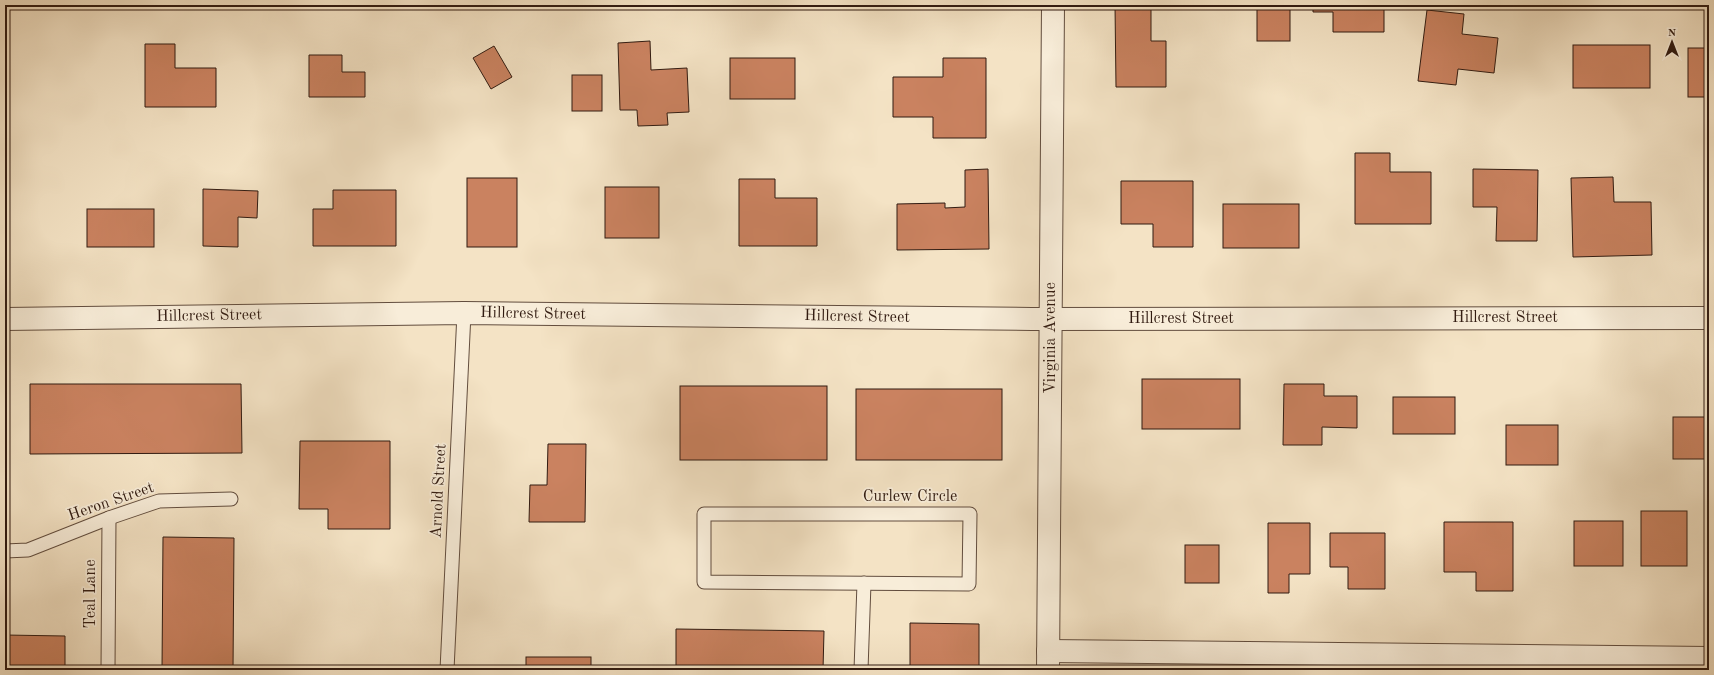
<svg xmlns="http://www.w3.org/2000/svg" width="1714" height="675" viewBox="0 0 1714 675" font-family="'Old Standard TT',serif">
  <style>
    .building { fill: #ca8260; stroke: #311b11 }
    .lines { fill: none; stroke-linecap: round; stroke-linejoin: round }
    .service-casing { stroke: #624d3e; stroke-width: 15 }
    .minor-casing { stroke: #624d3e; stroke-width: 24 }
    .service { stroke: #f8edd9; stroke-width: 13 }
    .minor { stroke: #f8edd9; stroke-width: 22 }
    .labels { text-anchor: middle; dominant-baseline: central; stroke-width: 3.5; stroke-linejoin: round; paint-order: stroke }
    .street-label { font-size: 16px; fill: #311b11; stroke: #f8edd9 }
  </style>
  <rect width="100%" height="100%" fill="#f4e3c5"/>
  <filter id="stains"><feTurbulence type="fractalNoise" baseFrequency=".005" numOctaves="4"/><feColorMatrix values="0 0 0 0 .2 0 0 0 0 .09 0 0 0 0 .02 0 0 0 .5 -.17"/></filter>
  <radialGradient id="worn" r=".72"><stop offset=".6" stop-color="#630" stop-opacity="0"/><stop offset="1" stop-color="#630" stop-opacity=".3"/></radialGradient>
  <g class="building">
    <path d="M1115 5H1151V41H1166V87H1116Z"/>
    <rect x="1257" y="5" width="33" height="36"/>
    <path d="M1313 5H1384V32H1333V12H1313Z"/>
    <path d="M1427 10 1464 14 1462 34 1498 38 1494 73 1458 69 1456 85 1418 81Z"/>
    <path d="M650 41 651 70 687 68 689 112 667 113 668 125 638 126 637 110H620L618 43Z"/>
    <path d="M145 44H175V68H216V107H145Z"/>
    <rect x="1573" y="45" width="77" height="43"/>
    <path d="M494 46 512 77 491 89 473 58Z"/>
    <rect x="1688" y="48" width="21" height="49"/>
    <path d="M309 55H342V72H365V97H309Z"/>
    <rect x="730" y="58" width="65" height="41"/>
    <path d="M943 58H986V138H933V117H893V77H943Z"/>
    <rect x="572" y="75" width="30" height="36"/>
    <path d="M1355 153H1390V172H1431V224H1355Z"/>
    <path d="M988 169 989 249 897 250V204L945 203V208L965 207V170Z"/>
    <path d="M1473 169 1538 170 1537 241H1496L1497 207H1473Z"/>
    <path d="M1613 177 1614 202H1651L1652 255 1573 257 1571 178Z"/>
    <rect x="467" y="178" width="50" height="69"/>
    <path d="M739 179H775V198H817V246H739Z"/>
    <path d="M1121 181H1193V247H1153V224H1121Z"/>
    <rect x="605" y="187" width="54" height="51"/>
    <path d="M203 189 258 191 257 218 238 217V247L203 246Z"/>
    <path d="M333 190H396V246H313V209H333Z"/>
    <rect x="1223" y="204" width="76" height="44"/>
    <rect x="87" y="209" width="67" height="38"/>
    <rect x="1142" y="379" width="98" height="50"/>
    <path d="M30 384H241L242 453 30 454Z"/>
    <path d="M1284 384H1324V396H1357V428L1322 427V445H1283Z"/>
    <rect x="680" y="386" width="147" height="74"/>
    <rect x="856" y="389" width="146" height="71"/>
    <rect x="1393" y="397" width="62" height="37"/>
    <rect x="1673" y="417" width="36" height="42"/>
    <rect x="1506" y="425" width="52" height="40"/>
    <path d="M300 441H390V529H328V509H299Z"/>
    <path d="M548 444H586L585 522H529L530 485H547Z"/>
    <rect x="1641" y="511" width="46" height="55"/>
    <rect x="1574" y="521" width="49" height="45"/>
    <path d="M1444 522H1513V591H1476V572H1444Z"/>
    <path d="M1268 523H1310V574H1289V593H1268Z"/>
    <path d="M1330 533H1385V589H1348V567H1330Z"/>
    <path d="M163 537 234 538 233 670H162Z"/>
    <rect x="1185" y="545" width="34" height="38"/>
    <path d="M910 623 979 624V670H910Z"/>
    <path d="M676 629 824 631 823 670H676Z"/>
    <path d="M5 635 65 636V670H5Z"/>
    <rect x="526" y="657" width="65" height="13"/>
  </g>
  <g class="lines">
    <g class="service-casing">
      <g id="service">
        <path d="M704 514H970L969 584 704 582Z"/>
        <path d="M5 551 28 550 109 518 159 501 231 499"/>
        <path d="M108 670 109 518"/>
        <path d="M447 670 464 313"/>
        <path d="M861 670 864 583"/>
      </g>
    </g>
    <g class="minor-casing">
      <g id="minor">
        <path d="M5 319 464 313 1032 319 1709 318"/>
        <path d="M1048 651 1709 658"/>
        <path d="M1048 670 1053 5"/>
      </g>
    </g>
    <use href="#service" class="service"/>
    <use href="#minor" class="minor"/>
  </g>
  <g class="labels">
    <g class="street-label">
      <text transform="translate(533 314) rotate(1)">Hillcrest Street</text>
      <text transform="translate(209 316) rotate(-1)">Hillcrest Street</text>
      <text transform="translate(857 317) rotate(1)">Hillcrest Street</text>
      <text x="1505" y="318">Hillcrest Street</text>
      <text x="1181" y="319">Hillcrest Street</text>
      <text transform="translate(1051 338) rotate(-90)">Virginia Avenue</text>
      <text transform="translate(439 491) rotate(-87)">Arnold Street</text>
      <text x="910" y="497">Curlew Circle</text>
      <text transform="translate(111 502) rotate(-19)">Heron Street</text>
      <text transform="translate(91 594) rotate(-90)">Teal Lane</text>
    </g>
  </g>
  <rect width="1714" height="675" fill="none" stroke="#f4e3c5" stroke-width="20"/>
  <rect x="6" y="6" width="1702" height="663" fill="none" stroke="#311b11" stroke-width="2"/>
  <rect x="10" y="10" width="1694" height="655" fill="none" stroke="#311b11"/>
  <g transform="translate(1672 42)" stroke="#f8edd9" stroke-width="3" paint-order="stroke">
  <path d="M0-3L7 15L0 10L-7 15Z" fill="#311b11"/>
  <text y="-6" font-size="11" font-weight="bold" text-anchor="middle" fill="#311b11">N</text>
  </g>
  <rect width="100%" height="100%" filter="url(#stains)"/>
  <rect width="100%" height="100%" fill="url(#worn)"/>
</svg>
